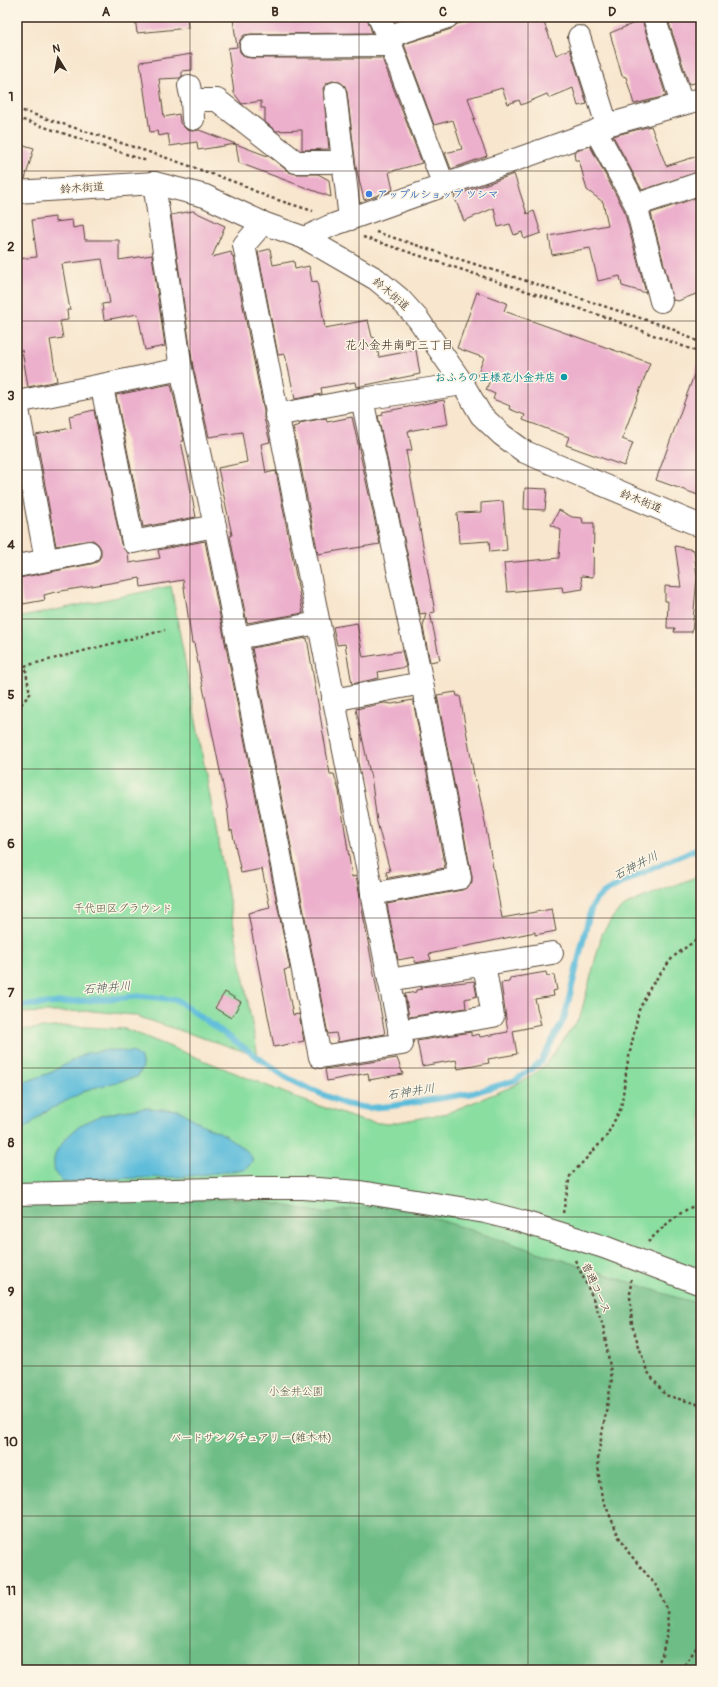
<svg xmlns="http://www.w3.org/2000/svg" width="718" height="1687" viewBox="0 0 718 1687" font-family="Pangolin,'Klee One',sans-serif">
  <style>
    .green { fill: #89dea0; stroke: #62845f }
    .forest { fill: #6ebd86; stroke: #547452 }
    .water { fill: #5cbcda; stroke: #4c737c }
    .lines { fill: none; stroke-linecap: round; stroke-linejoin: round }
    .stream { stroke: #5cbcda; stroke-width: 6 }
    .building { fill: #ecb0cc }
    .minor-casing { stroke: #574638; stroke-width: 24 }
    .path { stroke: #574638; stroke-width: 2.5; stroke-dasharray: 3 3; stroke-linecap: butt }
    .minor { stroke: #fff; stroke-width: 22 }
    .grid { fill: none; stroke: #3b2a1e; stroke-width: 1; stroke-opacity: 0.55 }
    .shop-dot { fill: #3f7fe0; stroke: #fcf5e5; stroke-width: 1.5 }
    .culture-dot { fill: #0f9aa8; stroke: #fcf5e5; stroke-width: 1.5 }
    .labels { text-anchor: middle; dominant-baseline: central; stroke-width: 3; stroke-linejoin: round; paint-order: stroke }
    .street-label { font-size: 11px; fill: #3b2a1e; stroke: #fcf5e5 }
    .shop-label { font-size: 11px; font-weight: bold; fill: #366cbe; stroke: #fcf5e5; text-anchor: start }
    .culture-label { font-size: 11px; font-weight: bold; fill: #0d838f; stroke: #fcf5e5; text-anchor: end }
    .park-label { font-size: 11px; fill: #4e573e; stroke: #fcf5e5 }
    .neighbourhood-label { font-size: 12px; fill: #3b2a1e; stroke: #fcf5e5 }
    .water-label { font-size: 12px; font-style: italic; fill: #455656; stroke: #fcf5e5 }
    .neatline { fill: none; stroke: #3b2a1e; stroke-width: 1.5 }
    .grid-label { font-size: 13px; text-anchor: middle; font-weight: bold; fill: #3b2a1e }
  </style>
  <rect width="100%" height="100%" fill="#fcf5e5"/>
  <filter id="ink" filterUnits="userSpaceOnUse"><feTurbulence type="fractalNoise" baseFrequency=".025" numOctaves="2"/><feDisplacementMap in="SourceGraphic" scale="8" xChannelSelector="R" yChannelSelector="G"/><feConvolveMatrix kernelMatrix="1 2 1 2 8 2 1 2 1" color-interpolation-filters="sRGB"/></filter>
  <filter id="wash" filterUnits="userSpaceOnUse"><feTurbulence type="fractalNoise" baseFrequency=".012" numOctaves="4" result="noise"/><feDisplacementMap in="SourceGraphic" scale="16" xChannelSelector="R" yChannelSelector="G"/><feGaussianBlur stdDeviation="0.9" result="paint"/><feColorMatrix in="noise" values="0 0 0 0 0 0 0 0 0 0 0 0 0 0 0 0 0 1.4 0 .05"/><feComposite in="paint" operator="in"/></filter>
  <g filter="url(#wash)">
    <rect width="100%" height="100%" fill="#f8e6ce"/>
    <g class="green">
      <path d="M171 586 258 1056 133 1015 92 1011 17 1013V618Z"/>
      <path d="M701 875V1670H17V1030L67 1026 126 1029 305 1101 363 1121 388 1124 447 1113 511 1087 530 1077 546 1064 580 1017 602 934 612 918 621 908 632 902Z"/>
    </g>
    <path class="forest" d="M250 1199 323 1213 391 1204 678 1298 701 1304V1670H17V1203L113 1200Z"/>
    <g class="water">
      <path d="M108 1050 133 1052 141 1058 143 1068 137 1077 89 1089 43 1113 17 1136V1085L52 1072 86 1053Z"/>
      <path d="M146 1108 179 1110 201 1124 225 1135 247 1151 253 1159 249 1166 244 1170 182 1177 95 1179 69 1183 62 1181 55 1173C54 1168 53 1161 55 1155 61 1140 80 1123 95 1118 111 1112 129 1110 146 1108Z"/>
    </g>
    <g class="lines">
      <path class="stream" d="M17 1006 143 996 177 1000 284 1076 305 1087 345 1104 368 1108 392 1106 473 1093 516 1080 541 1062 564 1019 589 916C591 911 592 905 595 901 604 888 682 855 701 847"/>
    </g>
    <g id="blocks">
      <g class="building">
        <path d="M135 17H187L188 28 137 33Z"/>
        <path d="M294 17V20L367 17 372 33 251 34 244 35 240 40 239 46 240 52 245 57 251 58H382L422 163 389 172 393 190 364 200 356 167 347 92 345 86 340 82 333 81 327 83 323 88 329 149 302 150V130L276 131 265 122V108H261V101L242 104 234 93 228 48 237 47 233 19Z"/>
        <path d="M473 17H542L556 55 570 49 587 104 578 106 573 88 549 98 547 94 521 105 519 100 508 104 502 88 468 98 475 119H473L487 156 451 169 445 153 462 149 453 120 434 125 404 44 451 29 457 24 473 20Z"/>
        <path d="M693 17H701V82L689 84 669 23Z"/>
        <path d="M642 20 666 96 634 104 626 77 622 76 610 33Z"/>
        <path d="M192 54V70L182 71V76L180 78 159 79 164 117 179 114 180 123 187 130 193 131 199 130 270 157 289 172 296 174H318L329 180 331 197 239 163 236 144 198 150 197 142 170 146 168 134 158 136 157 131 150 132 140 62Z"/>
        <path d="M651 126 666 166 701 155V171L642 190 613 136Z"/>
        <path d="M17 143 34 148 25 179H17Z"/>
        <path d="M590 146 624 210 646 293 622 286 620 276 598 281 590 248 552 255 549 236 608 225 603 202 587 190 579 160H575L574 152Z"/>
        <path d="M514 174 527 214 534 211 541 233 524 239 522 232 514 235 510 224 498 227 494 208 464 221 454 196Z"/>
        <path d="M699 197 701 198V292L678 301 673 300 651 213Z"/>
        <path d="M193 211 225 226 212 257 231 252 232 256H233L264 411V418L270 442 261 444 266 473 276 471 303 613 247 623 230 536 232 535 218 468 247 462 242 432 209 437 193 367 171 215Z"/>
        <path d="M55 217V222L72 220 73 228 83 226 85 240H119V260L152 255 165 346 145 350 138 314 104 320 102 304 110 303 102 259 62 264 70 310H67L68 320 60 321 63 338 50 340 57 381 28 387 22 350 17 351V259L37 257 32 220Z"/>
        <path d="M270 249 273 265 294 261 295 269 309 266 312 282 317 281 325 328 368 320 372 337 375 338 379 357 416 350 420 374 356 387 355 382 321 388 322 394 295 399 285 354 278 355 258 252Z"/>
        <path d="M477 292 507 303 504 311 650 363 622 439 633 443 624 466 566 445 569 437 523 420 525 415 509 409 510 406 493 399 495 394 486 390 490 380 477 375 484 358 457 348Z"/>
        <path d="M699 361 701 362V496L656 480Z"/>
        <path d="M171 384 184 441H181L196 517 143 527 116 395Z"/>
        <path d="M444 400 448 424 408 431 412 450 406 451 435 612 430 613 440 660 430 662 423 627 426 613 420 614 378 416 383 415 382 412Z"/>
        <path d="M94 410 121 544 128 553 129 563 160 558 158 550 205 541 290 969 284 970 293 1015 299 1014 304 1041 274 1047 248 913 270 908 262 869 241 873 232 830 230 831 227 805 194 643H192L183 580 141 587 140 578 55 592 44 595 45 600 23 604 19 578 91 564 97 562 101 556V549L98 544 93 540 56 546 36 435 71 428 69 416Z"/>
        <path d="M352 417 380 544 318 554 293 427 300 425 299 423 326 418 327 422Z"/>
        <path d="M525 488 547 489 545 510 524 509Z"/>
        <path d="M503 501 507 550 490 552 489 541 459 543 457 513 481 512V503Z"/>
        <path d="M559 510 572 517 582 518 583 523H594L593 577 581 576 583 589 563 592 562 587 507 592 504 563 559 558 561 530 551 525Z"/>
        <path d="M675 546 694 550 697 577 692 632H674L675 628H667L668 601H665V586L681 587Z"/>
        <path d="M357 623 363 657 402 651 406 667 378 672 379 678 352 684 345 644 337 645 333 627Z"/>
        <path d="M307 638 330 774H334L339 791 352 877 356 876 385 1034 338 1042 336 1033 328 1034 252 648Z"/>
        <path d="M456 692 457 696H460L475 781 476 780 482 806 502 918 552 909 556 931 535 935V932L429 954 431 960 415 963 414 957 398 960 387 904 462 890 468 887 472 882V876L437 695Z"/>
        <path d="M413 700 445 868 388 878 386 872 390 871 377 822 372 783 356 709 384 703 392 704Z"/>
        <path d="M546 972 547 976 554 975 557 990 553 991 554 996 535 999 541 1025 513 1031 517 1054 488 1059 489 1063 458 1069 456 1060 422 1066 417 1041 471 1032V1036L479 1034 480 1037 508 1032 501 983 509 982 510 978Z"/>
        <path d="M474 981 477 996 465 999 466 1008 409 1017 405 994 416 992V990L422 989 421 987Z"/>
        <path d="M225 992 241 1002 231 1018 215 1008Z"/>
        <path d="M397 1058 403 1074 369 1080 368 1073 327 1081 325 1069Z"/>
      </g>
    </g>
  </g>
  <g filter="url(#ink)">
    <use href="#blocks" fill-opacity="0" stroke="#574638" stroke-width="1"/>
    <g class="lines">
      <g class="minor-casing">
        <g id="minor">
          <path d="M379 17 391 45 444 186"/>
          <path d="M654 17 682 104"/>
          <path d="M387 37 447 17"/>
          <path d="M579 37 607 125"/>
          <path d="M251 46 391 45"/>
          <path d="M189 86 192 100H217L296 162H342"/>
          <path d="M335 93 350 219"/>
          <path d="M192 100 193 119"/>
          <path d="M596 131 636 205 661 301"/>
          <path d="M154 183 181 369 215 526 320 1057 402 1044 244 245 263 223"/>
          <path d="M17 192 154 183 205 196 263 223 305 238 376 279 399 298 418 319 463 384 481 415 502 435 525 452 701 526"/>
          <path d="M636 205 701 183"/>
          <path d="M305 238 330 226 596 131 607 125 701 99"/>
          <path d="M102 387 133 542 215 526"/>
          <path d="M362 399 422 683 460 878 372 894"/>
          <path d="M17 402 181 369"/>
          <path d="M17 404 46 560"/>
          <path d="M276 415 362 399 463 384"/>
          <path d="M17 566 89 552"/>
          <path d="M237 638 318 623"/>
          <path d="M333 700 422 683"/>
          <path d="M389 980 552 953"/>
          <path d="M399 1031 493 1016 484 964"/>
          <path d="M17 1194 255 1188H303L360 1192 485 1212 520 1221 604 1247 701 1284"/>
        </g>
      </g>
      <g class="path">
        <path d="M17 109 170 159 240 184 268 197 313 211"/>
        <path d="M17 118 147 161"/>
        <path d="M376 232 668 327 701 343"/>
        <path d="M363 237 608 318 701 353"/>
        <path d="M17 709 30 694 25 666 165 630"/>
        <path d="M563 1213 570 1176 606 1137 621 1108 627 1066 639 1010 651 986 673 957 701 936"/>
        <path d="M648 1242C664 1226 679 1211 701 1203"/>
        <path d="M575 1260 592 1296 603 1325 612 1379 598 1456 599 1480 602 1497 619 1537 629 1553 658 1588 667 1609 668 1628 662 1655 655 1670"/>
        <path d="M631 1279 630 1296 632 1325 647 1371 665 1395 701 1405"/>
        <path d="M681 1670 701 1641"/>
      </g>
      <use href="#minor" class="minor"/>
    </g>
  </g>
  <path class="grid" d="M190 17V1670M359 17V1670M528 17V1670M17 171H701M17 321H701M17 470H701M17 619H701M17 769H701M17 918H701M17 1068H701M17 1217H701M17 1366H701M17 1516H701"/>
  <circle class="shop-dot" cx="369" cy="194" r="4"/>
  <circle class="culture-dot" cx="564" cy="377" r="4"/>
  <g class="labels">
    <g class="street-label">
      <text transform="translate(82 188) rotate(-4)">鈴木街道</text>
      <text transform="translate(391 294) rotate(41)">鈴木街道</text>
      <text transform="translate(641 501) rotate(22)">鈴木街道</text>
      <text transform="translate(596 1288) rotate(66)">普通コース</text>
    </g>
    <g class="shop-label">
      <text x="377" y="194">アップルショップ ツシマ</text>
    </g>
    <g class="culture-label">
      <text x="556" y="377">おふろの王様花小金井店</text>
    </g>
    <g class="park-label">
      <text x="123" y="908">千代田区グラウンド</text>
      <text x="296" y="1391">小金井公園</text>
      <text x="251" y="1437">バードサンクチュアリー(雑木林)</text>
    </g>
    <g class="neighbourhood-label">
      <text x="399" y="345">花小金井南町三丁目</text>
    </g>
    <g class="water-label">
      <text transform="translate(636 866) rotate(-27)">石神井川</text>
      <text transform="translate(107 988) rotate(-5)">石神井川</text>
      <text transform="translate(411 1092) rotate(-9)">石神井川</text>
    </g>
  </g>
  <rect width="718" height="1687" fill="none" stroke="#fcf5e5" stroke-width="44"/>
  <g transform="translate(58 58) rotate(350)" stroke="#fcf5e5" stroke-width="3" paint-order="stroke">
  <path d="M0-3L7 15L0 10L-7 15Z" fill="#3b2a1e"/>
  <text y="-6" font-size="11" font-weight="bold" text-anchor="middle" fill="#3b2a1e">N</text>
  </g>
  <rect x="22" y="22" width="674" height="1643" class="neatline"/>
  <g class="grid-label">
    <text x="106" y="16">A</text>
    <text x="275" y="16">B</text>
    <text x="443" y="16">C</text>
    <text x="612" y="16">D</text>
    <text x="11" y="101">1</text>
    <text x="11" y="251">2</text>
    <text x="11" y="400">3</text>
    <text x="11" y="549">4</text>
    <text x="11" y="699">5</text>
    <text x="11" y="848">6</text>
    <text x="11" y="997">7</text>
    <text x="11" y="1147">8</text>
    <text x="11" y="1296">9</text>
    <text x="11" y="1446">10</text>
    <text x="11" y="1595">11</text>
  </g>
</svg>
